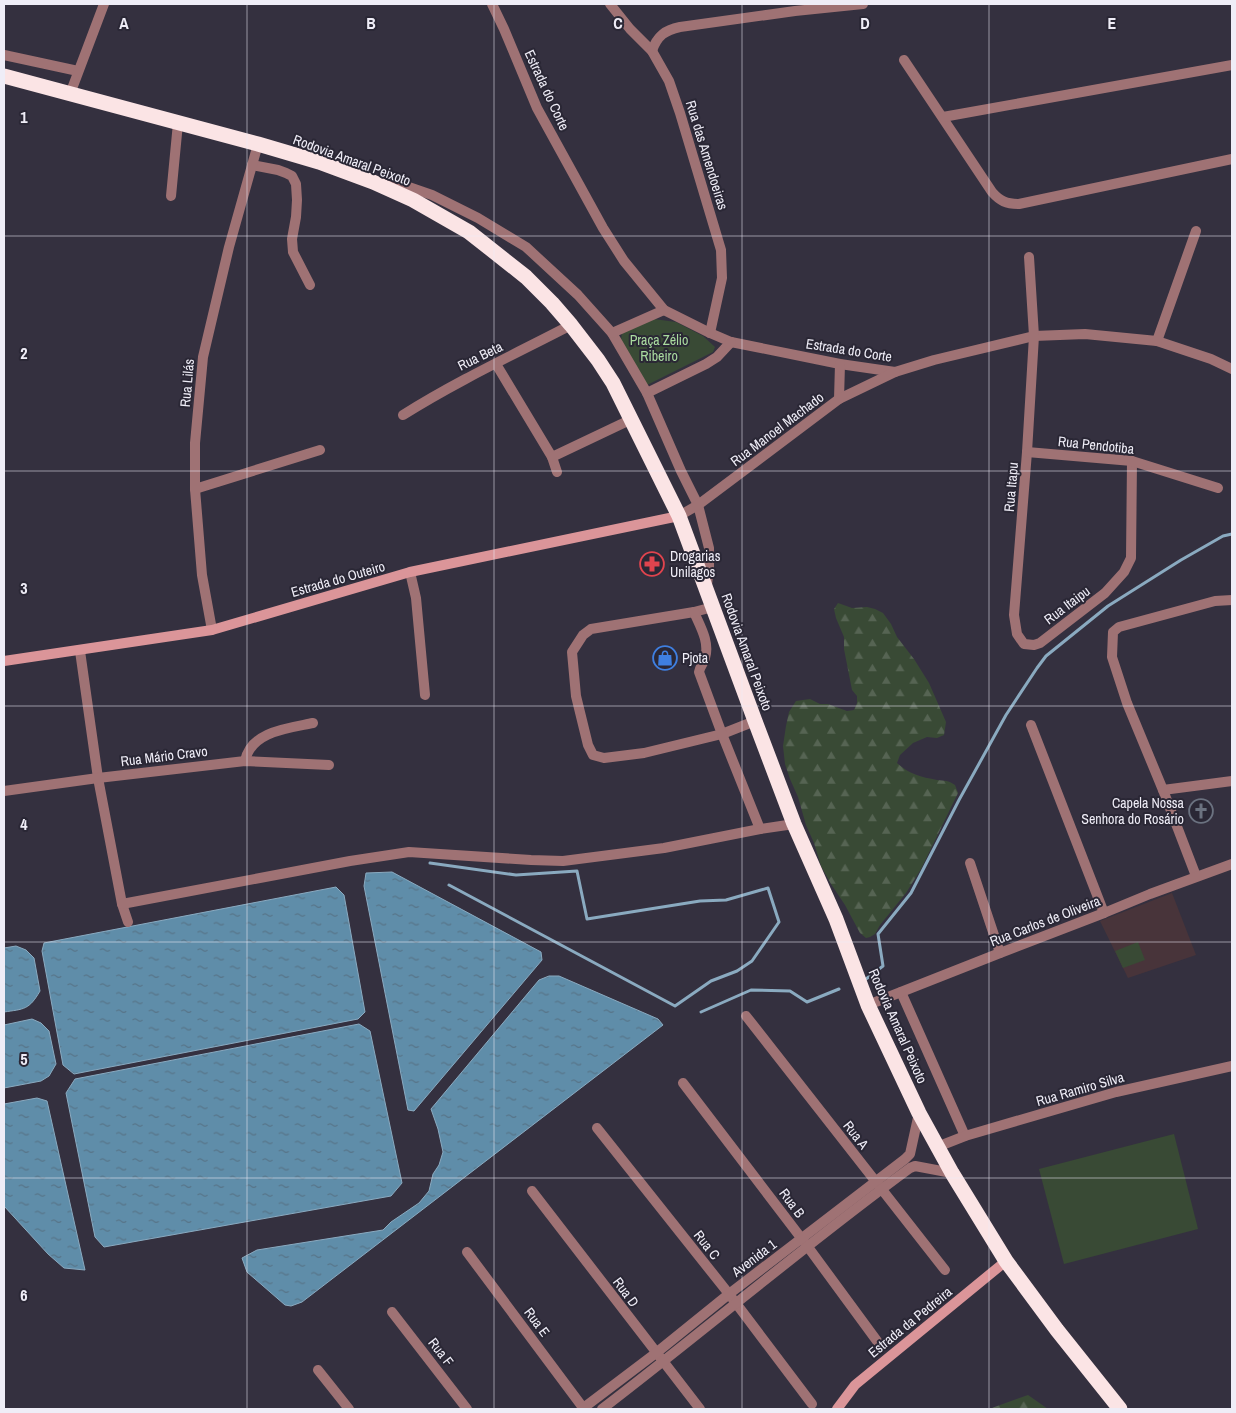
<svg xmlns="http://www.w3.org/2000/svg" width="1236" height="1413" viewBox="0 0 1236 1413" font-family="'Archivo Narrow',sans-serif">
  <style>
    .education { fill: #48343a }
    .green { fill: #394a35 }
    .forest { fill: url(#forest-firs) }
    .water { fill: url(#water-ripples); stroke: #8aaac0 }
    .lines { fill: none; stroke-linecap: round; stroke-linejoin: round }
    .stream { stroke: #8aaac0; stroke-width: 3 }
    .street { stroke: #9f7274; stroke-width: 10 }
    .secondary { stroke: #db9599; stroke-width: 10 }
    .highway { stroke: #fbe4e5; stroke-width: 15 }
    .grid { fill: none; stroke: #efedf7; stroke-width: 1; stroke-opacity: 0.55 }
    .labels { text-anchor: middle; dominant-baseline: central; stroke-width: 4; stroke-linejoin: round; paint-order: stroke }
    .street-label { font-size: 14px; fill: #efedf7; stroke: #2a2735 }
    .park-label { font-size: 14px; fill: #aadb9f; stroke: #2a2735 }
    .poi-label { font-size: 14px; fill: #efedf7; stroke: #2a2735; text-anchor: start }
    .grid-label { font-size: 16px; text-anchor: middle; font-weight: bold; fill: #efedf7; stroke: #2a2735; stroke-width: 4; stroke-linejoin: round; paint-order: stroke }
  </style>
  <defs>
    <pattern id="forest-firs" width="22" height="20" patternUnits="userSpaceOnUse" patternTransform="scale(1.25)"><rect width="22" height="20" fill="#394a35"/><path d="M5 1l3.5 6h-7zM16 11l3.5 6h-7z" fill="#566453"/></pattern>
    <pattern id="water-ripples" width="26" height="14" patternUnits="userSpaceOnUse" patternTransform="scale(1.25)"><rect width="26" height="14" fill="#5f8da9"/><path d="M2 4q2-2 4 0t4 0M15 11q2-2 4 0t4 0" fill="none" stroke="#577488"/></pattern>
  </defs>
  <rect width="100%" height="100%" fill="#34303f"/>
  <path class="education" d="M1172 893 1196 955 1128 978 1100 921Z"/>
  <g class="green">
    <path d="M654 319 676 322 703 336 715 347 713 352 647 385 621 341 622 332Z"/>
    <path d="M1138 942 1145 960 1123 968 1115 951Z"/>
    <path d="M1174 1134 1198 1229 1064 1264 1039 1169Z"/>
  </g>
  <g class="forest">
    <path d="M838 603 852 608 867 607 875 609 883 613 891 624 897 637 914 659 929 683 946 722 944 735 937 738 927 737 913 743 900 755 897 763C909 774 921 777 937 780 945 781 948 780 955 785L958 793 921 869 906 893 880 925 875 934 870 937 866 938 860 933 845 905 831 884 821 866 814 843 806 825 798 797 790 779 785 764 783 746 786 726 789 712 796 701 810 699 820 704H828L847 711 854 710 857 703V696L852 690 844 649V637L836 618 834 609Z"/>
    <path d="M1028 1395 1048 1409H989Z"/>
  </g>
  <g class="water">
    <path d="M392 872 541 952 542 960 414 1111 408 1110 364 886 366 873Z"/>
    <path d="M336 887 344 895 365 1012 358 1019 74 1074 63 1065 42 951 44 943Z"/>
    <path d="M16 946 26 950 34 958 40 991C29 1010 24 1009 4 1012V948Z"/>
    <path d="M549 976H559L658 1019 663 1025 302 1302 291 1306 285 1305 247 1272 242 1258 257 1250 383 1230 391 1222 419 1203 429 1191 433 1174 439 1165 443 1152 438 1129 431 1109 539 980Z"/>
    <path d="M32 1019 41 1023 49 1031 56 1064 49 1076 41 1081 4 1088V1025Z"/>
    <path d="M359 1024 370 1031 402 1183 391 1196 104 1247 95 1237 66 1093 75 1079Z"/>
    <path d="M37 1098 47 1101 85 1270 64 1268 48 1254 4 1206V1104Z"/>
  </g>
  <g class="lines">
    <g class="stream">
      <path d="M430 863 516 875 577 871 587 919 700 901 726 900 768 888 779 922 752 961 737 971 711 981 675 1006 449 885"/>
      <path d="M866 979 883 966 878 934 911 893 959 800 1006 715 1037 668 1046 656 1108 606 1181 560 1223 536 1232 534"/>
      <path d="M701 1012 751 990 790 991 807 1002 839 989"/>
    </g>
    <g class="street">
      <path d="M492 4 504 29 537 108 603 228 624 261 664 310 710 333 731 342 840 364 895 372 934 360 1034 336 1085 334 1157 341 1211 359 1232 369"/>
      <path d="M610 4 630 29 652 51 669 81 680 113 721 250 722 278 710 333"/>
      <path d="M652 51C657 36 665 30 680 27L795 11 863 4"/>
      <path d="M4 55 78 71"/>
      <path d="M904 60 992 192C1000 201 1006 204 1019 204L1232 159"/>
      <path d="M70 94 104 4"/>
      <path d="M943 117 1232 65"/>
      <path d="M252 165 278 170 286 173 292 176 296 184 297 200 296 217 292 239 293 252 310 285"/>
      <path d="M382 183 403 185 432 195 478 218 526 247 578 295 612 333 647 393 681 471 698 505 709 548V567L707 585"/>
      <path d="M171 196 178 123"/>
      <path d="M1029 257 1034 336 1027 452 1014 615 1017 634 1024 644 1034 645 1040 643 1105 593 1124 572 1131 558 1132 461"/>
      <path d="M612 333 664 310"/>
      <path d="M1157 341 1196 231"/>
      <path d="M496 364 552 457 557 472"/>
      <path d="M647 393 706 364 717 357 731 342"/>
      <path d="M839 399 840 364"/>
      <path d="M403 415C457 381 515 354 571 325"/>
      <path d="M1027 452 1132 461 1218 488"/>
      <path d="M552 457 632 419"/>
      <path d="M195 489 320 450"/>
      <path d="M679 516 698 505 839 399 895 372"/>
      <path d="M410 572 416 598 425 695"/>
      <path d="M713 607 694 612 591 629 583 635 572 652 576 696 588 745 593 755 604 758 644 753 722 734 755 721"/>
      <path d="M694 612C700 626 710 642 705 658 704 663 700 666 699 672L722 734 760 829"/>
      <path d="M212 630 202 575 195 489V443L203 357 229 247 258 144"/>
      <path d="M80 651 98 778 122 904 128 922"/>
      <path d="M1031 725 1104 913"/>
      <path d="M245 761C251 731 289 728 313 723"/>
      <path d="M1163 790 1232 781"/>
      <path d="M4 791 98 778 245 761 329 765"/>
      <path d="M970 863 1000 953"/>
      <path d="M1196 876 1163 790 1127 703 1112 657 1113 632 1119 627 1215 601 1232 600"/>
      <path d="M122 904 350 861 409 852 531 860 563 861 664 848 760 829 794 824"/>
      <path d="M901 992 965 1136"/>
      <path d="M868 1005 1000 953 1104 913 1150 894 1232 864"/>
      <path d="M746 1016 945 1270"/>
      <path d="M683 1083 808 1247 877 1341"/>
      <path d="M597 1128 729 1294 812 1404"/>
      <path d="M937 1147 965 1136 1116 1092 1232 1066"/>
      <path d="M532 1191 700 1409"/>
      <path d="M467 1252 584 1409"/>
      <path d="M392 1312 467 1409"/>
      <path d="M318 1370 349 1409"/>
      <path d="M582 1409 656 1353 729 1294 905 1159 910 1154 919 1113"/>
      <path d="M602 1409C705 1330 805 1245 910 1168L915 1166 952 1173"/>
    </g>
    <g class="secondary">
      <path d="M4 661 212 630 410 572 679 516"/>
      <path d="M837 1409 855 1385 1006 1261"/>
    </g>
    <path class="highway" d="M4 76 258 144 319 162 373 182 413 200 469 232 526 277 552 303 571 325 598 360 613 383 679 516 755 721 794 824 836 919 868 1005 919 1113 952 1173 1006 1261 1057 1330 1120 1409"/>
  </g>
  <path class="grid" d="M247 4V1409M494 4V1409M742 4V1409M989 4V1409M4 236H1232M4 471H1232M4 706H1232M4 942H1232M4 1178H1232"/>
  <defs>
    <g id="pharmacy-ring" transform="scale(1.25)"><circle r="9.5" fill="#2a2735" stroke="#e0444e" stroke-width="1.5"/><path d="M-2-6h4v4h4v4h-4v4h-4v-4h-4v-4h4Z" fill="#e0444e"/></g>
    <g id="shop-ring" transform="scale(1.25)"><circle r="9.5" fill="#2a2735" stroke="#3f7fe0" stroke-width="1.5"/><path d="M-5-2.5h2.3a2.7 3.5 0 0 1 5.4 0H5L5.5 6h-11ZM-1.5-2.5h3a1.5 2.3 0 0 0-3 0Z" fill="#3f7fe0"/></g>
    <g id="church-ring" transform="scale(1.25)"><circle r="9.5" fill="#2a2735" stroke="#6b7280" stroke-width="1.5"/><path d="M-1.2-6h2.4v3.5h3.3v2.4h-3.3V6h-2.4V-.1h-3.3v-2.4h3.3Z" fill="#6b7280"/></g>
  </defs>
  <g fill-rule="evenodd">
    <use href="#pharmacy-ring" x="652" y="564"/>
    <use href="#shop-ring" x="665" y="658"/>
    <use href="#church-ring" x="1201" y="811"/>
  </g>
  <g class="labels">
    <g class="street-label">
      <text transform="translate(547 90) rotate(65)">Estrada do Corte</text>
      <text transform="translate(707 155) rotate(73)">Rua das Amendoeiras</text>
      <text transform="translate(352 160) rotate(20)">Rodovia Amaral Peixoto</text>
      <text transform="translate(849 350) rotate(9)">Estrada do Corte</text>
      <text transform="translate(480 356) rotate(-26)">Rua Beta</text>
      <text transform="translate(187 383) rotate(-85)">Rua Lilás</text>
      <text transform="translate(777 429) rotate(-37)">Rua Manoel Machado</text>
      <text transform="translate(1096 445) rotate(6)">Rua Pendotiba</text>
      <text transform="translate(1011 487) rotate(-85)">Rua Itapu</text>
      <text transform="translate(338 579) rotate(-16)">Estrada do Outeiro</text>
      <text transform="translate(1067 605) rotate(-37)">Rua Itaipu</text>
      <text transform="translate(747 652) rotate(70)">Rodovia Amaral Peixoto</text>
      <text transform="translate(164 756) rotate(-7)">Rua Mário Cravo</text>
      <text transform="translate(1045 921) rotate(-21)">Rua Carlos de Oliveira</text>
      <text transform="translate(898 1026) rotate(66)">Rodovia Amaral Peixoto</text>
      <text transform="translate(1080 1089) rotate(-16)">Rua Ramiro Silva</text>
      <text transform="translate(856 1135) rotate(52)">Rua A</text>
      <text transform="translate(792 1203) rotate(53)">Rua B</text>
      <text transform="translate(707 1245) rotate(52)">Rua C</text>
      <text transform="translate(754 1258) rotate(-37)">Avenida 1</text>
      <text transform="translate(626 1292) rotate(53)">Rua D</text>
      <text transform="translate(537 1322) rotate(53)">Rua E</text>
      <text transform="translate(910 1322) rotate(-39)">Estrada da Pedreira</text>
      <text transform="translate(441 1352) rotate(52)">Rua F</text>
    </g>
    <g class="park-label">
      <text x="659" y="340">Praça Zélio<tspan x="659" dy="16">Ribeiro</tspan></text>
    </g>
    <g class="poi-label">
      <text x="670" y="556">Drogarias<tspan x="670" dy="16">Unilagos</tspan></text>
      <text x="682" y="658">Pjota</text>
      <text x="1184" y="803" text-anchor="end">Capela Nossa<tspan x="1184" dy="16">Senhora do Rosário</tspan></text>
    </g>
  </g>
  <g class="grid-label">
    <text x="124" y="29">A</text>
    <text x="371" y="29">B</text>
    <text x="618" y="29">C</text>
    <text x="865" y="29">D</text>
    <text x="1112" y="29">E</text>
    <text x="24" y="123">1</text>
    <text x="24" y="359">2</text>
    <text x="24" y="594">3</text>
    <text x="24" y="830">4</text>
    <text x="24" y="1065">5</text>
    <text x="24" y="1301">6</text>
  </g>
  <rect width="1236" height="1413" fill="none" stroke="#efedf7" stroke-width="10"/>
</svg>
